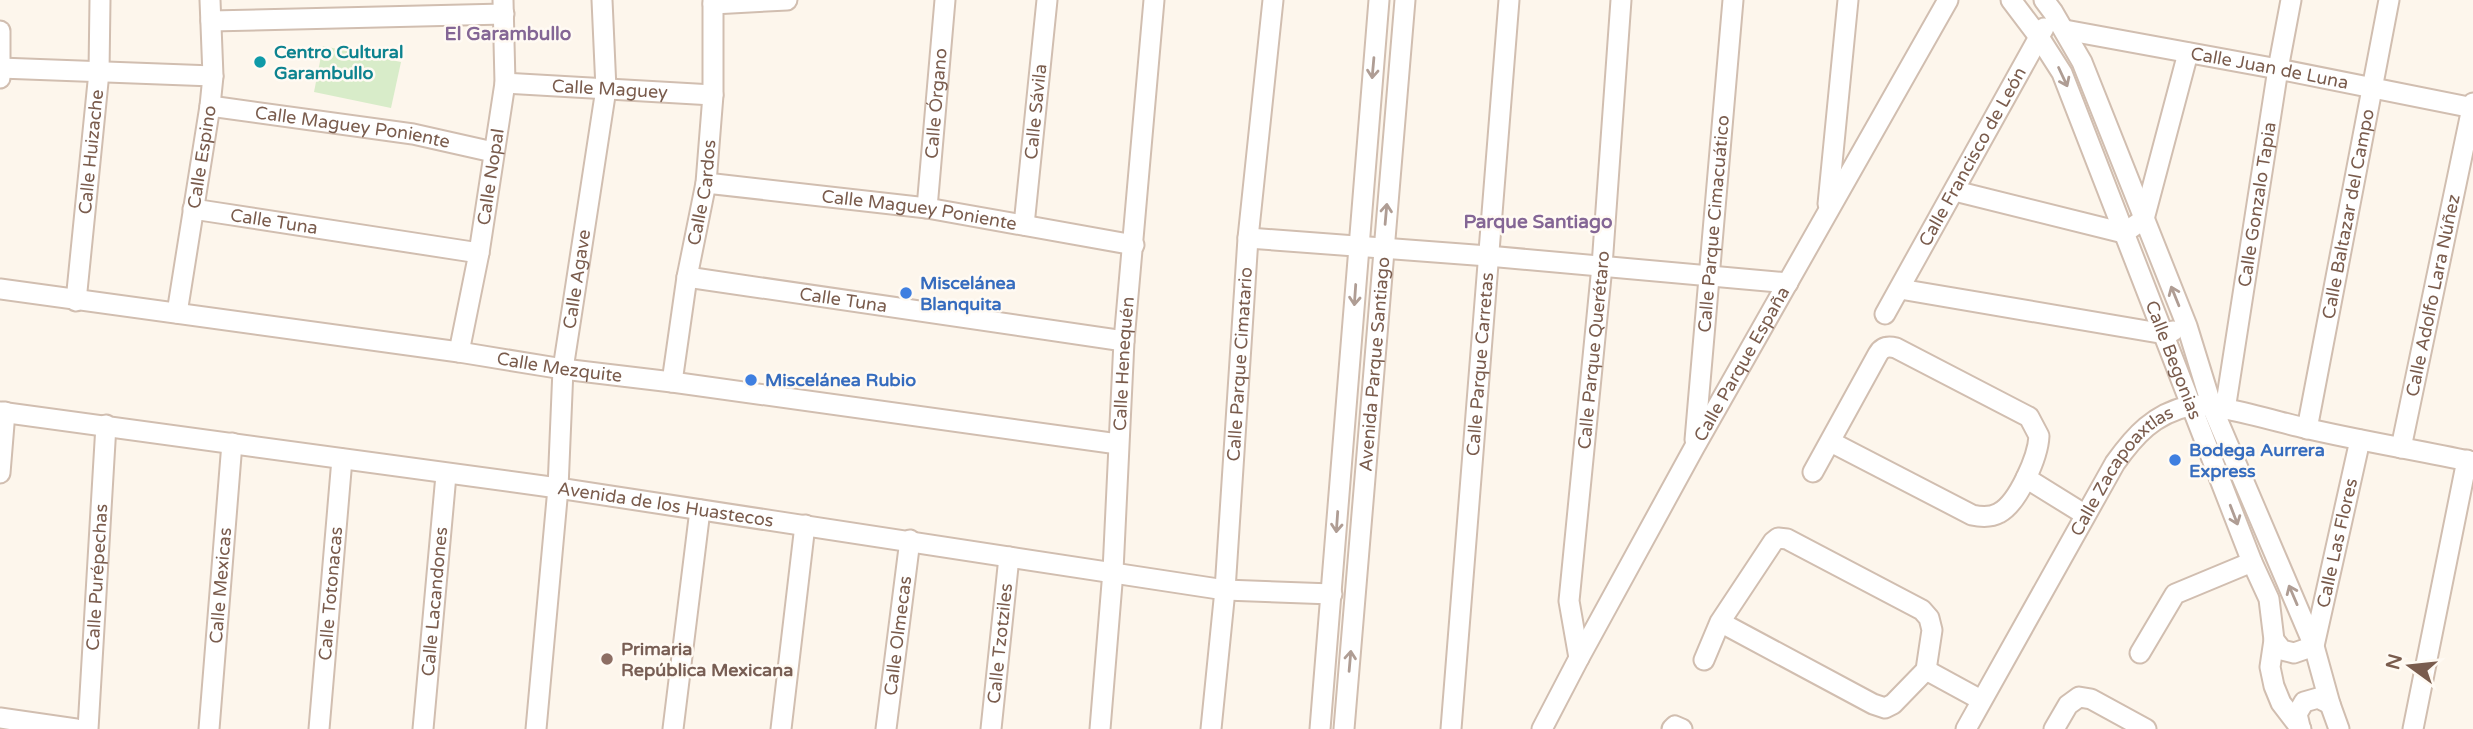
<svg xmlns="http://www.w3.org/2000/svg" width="2473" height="729" viewBox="0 0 2473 729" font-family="'Varela Round',sans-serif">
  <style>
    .green { fill: #d8ecc9 }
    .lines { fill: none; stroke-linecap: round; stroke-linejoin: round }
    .minor-casing { stroke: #d1beb0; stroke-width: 23 }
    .minor { stroke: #fff; stroke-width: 19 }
    .oneway { stroke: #af9d94 }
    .culture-dot { fill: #0f9aa8; stroke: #fffaf3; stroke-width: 2.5 }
    .shop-dot { fill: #3f7fe0; stroke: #fffaf3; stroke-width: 2.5 }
    .education-dot { fill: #8d6e63; stroke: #fffaf3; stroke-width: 2.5 }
    .labels { text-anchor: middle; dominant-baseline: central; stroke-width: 5; stroke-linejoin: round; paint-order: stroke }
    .culture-label { font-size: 18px; font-weight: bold; fill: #0d838f; stroke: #fffaf3; text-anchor: start }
    .street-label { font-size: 18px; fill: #7a5c4d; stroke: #fffaf3 }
    .shop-label { font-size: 18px; font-weight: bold; fill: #366cbe; stroke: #fffaf3; text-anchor: start }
    .education-label { font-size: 18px; font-weight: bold; fill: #785e54; stroke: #fffaf3; text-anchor: start }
    .neighbourhood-label { font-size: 19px; font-weight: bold; fill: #846695; stroke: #fffaf3 }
  </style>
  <rect width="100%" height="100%" fill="#fdf6ec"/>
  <path class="green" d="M323 46 401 62 391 108 314 92Z"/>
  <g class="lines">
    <g class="minor-casing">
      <g id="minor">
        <path id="s1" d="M2011 0 2039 37 2062 73 2252 562 2269 599 2274 640 2270 667 2274 686 2281 703 2301 729"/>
        <path d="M2044 0 2053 12 2082 62 2187 326 2212 407 2314 646 2330 704 2339 729"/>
        <path d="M713 4 787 0"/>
        <path d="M211 21 504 14"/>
        <path id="s2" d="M2065 30 2278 69 2473 108"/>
        <path d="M0 31V78"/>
        <path d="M0 68 213 76"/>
        <path id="s3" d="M505 83 713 95"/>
        <path id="s4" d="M210 106 413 134 493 152"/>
        <path id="s5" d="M706 183 927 208 1134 245"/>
        <path d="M1955 191 2124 233 2144 219 2188 53"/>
        <path d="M1828 204 1848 0"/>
        <path id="s6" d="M927 208 945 0"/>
        <path id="s7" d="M193 209 479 253"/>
        <path id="s8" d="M1024 225 1047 0"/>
        <path d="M1248 238 1488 256 1788 283"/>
        <path id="s9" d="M687 277 1124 341"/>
        <path id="s10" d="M0 289 459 352 563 369 672 382 1118 444"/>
        <path d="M1900 289 2165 334 2173 331"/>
        <path id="s11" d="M76 301 99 72 100 0"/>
        <path id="s12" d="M177 313 210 106 213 76 210 0"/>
        <path id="s13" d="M1885 314 2044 28"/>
        <path id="s14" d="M459 352 479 253 505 83 503 0"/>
        <path id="s15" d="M672 382 687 277 706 183 713 95V0"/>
        <path id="s16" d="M2225 410 2278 69 2291 0"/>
        <path id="s17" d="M0 412 558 488 1225 590 1332 594"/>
        <path id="s18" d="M2307 429 2389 0"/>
        <path id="s19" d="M1695 440 1733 0"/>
        <path id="s20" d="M2401 448 2473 103"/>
        <path d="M1813 472 1878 354C1882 347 1888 346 1896 348L2029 417 2039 436C2038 457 2018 503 1999 513 1990 518 1981 517 1972 515L1831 442"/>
        <path d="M0 473 5 412"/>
        <path d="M2026 478 2084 514"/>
        <path id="s21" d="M2274 640 2282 650 2294 653 2314 646 2360 440"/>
        <path d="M2140 653 2175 594 2252 562"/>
        <path id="s22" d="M1579 658 1569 601 1602 266 1621 0"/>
        <path d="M1704 660 1720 622 1773 542 1778 538 1787 539 1922 610 1929 618 1932 630 1926 670 1893 704 1885 708 1873 704 1720 622"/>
        <path d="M1926 670 1981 700"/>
        <path d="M0 718 76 729"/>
        <path d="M2300 727 2297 714 2304 702 2318 698 2330 704"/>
        <path id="s23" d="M88 729 106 425"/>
        <path id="s24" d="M209 729 232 443"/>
        <path id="s25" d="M319 729 342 459"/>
        <path id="s26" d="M423 729 446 475"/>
        <path id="s27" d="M536 729 558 488 563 369 606 89 602 0"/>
        <path d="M673 729 700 510"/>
        <path d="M781 729 805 525"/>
        <path id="s28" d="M886 729 910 540"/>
        <path id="s29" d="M991 729 1009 557"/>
        <path id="s30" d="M1100 729 1113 571 1124 341 1154 0"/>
        <path id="s31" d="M1211 729 1225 590 1248 238 1273 0"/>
        <path d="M1320 729 1379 0"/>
        <path id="s32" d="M1344 729 1405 0"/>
        <path id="s33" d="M1451 729 1509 0"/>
        <path id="s34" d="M1542 729 1579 658 1694 448 1948 0"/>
        <path d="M1672 729 1675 726 1682 729"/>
        <path id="s35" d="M1966 729 2115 463C2135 435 2154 414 2189 406 2210 401 2281 423 2305 428 2360 441 2417 450 2473 462"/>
        <path d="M2054 729 2068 705 2079 697 2091 699 2146 729"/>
        <path d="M2413 729 2467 460"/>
      </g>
    </g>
    <use href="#minor" class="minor"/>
  </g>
  <defs><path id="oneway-shaft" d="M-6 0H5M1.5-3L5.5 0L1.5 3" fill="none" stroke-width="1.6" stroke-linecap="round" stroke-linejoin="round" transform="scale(1.75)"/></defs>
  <g class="oneway">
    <use href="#oneway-shaft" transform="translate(1373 68) rotate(95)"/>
    <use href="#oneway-shaft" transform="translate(2063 77) rotate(65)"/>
    <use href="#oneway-shaft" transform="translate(1386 214) rotate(-85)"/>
    <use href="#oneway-shaft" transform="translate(1355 295) rotate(94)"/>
    <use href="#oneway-shaft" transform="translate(2175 296) rotate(-112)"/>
    <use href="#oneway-shaft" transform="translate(2234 515) rotate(69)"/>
    <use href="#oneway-shaft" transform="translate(1337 522) rotate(94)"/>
    <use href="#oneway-shaft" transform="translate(2293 595) rotate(-113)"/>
    <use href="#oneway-shaft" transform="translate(1350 661) rotate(-85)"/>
  </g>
  <circle class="culture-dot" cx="260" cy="62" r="7"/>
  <g class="shop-dot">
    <circle cx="906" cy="293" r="7"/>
    <circle cx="751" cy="380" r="7"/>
    <circle cx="2175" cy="460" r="7"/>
  </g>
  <circle class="education-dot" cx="607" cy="659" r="7"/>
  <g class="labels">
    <g class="culture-label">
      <text x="274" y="52">Centro Cultural<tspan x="274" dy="21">Garambullo</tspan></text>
    </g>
    <g class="street-label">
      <text stroke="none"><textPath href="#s2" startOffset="208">Calle Juan de Luna</textPath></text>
      <text stroke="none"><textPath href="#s3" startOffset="105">Calle Maguey</textPath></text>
      <text stroke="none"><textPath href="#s6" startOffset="105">Calle Órgano</textPath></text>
      <text stroke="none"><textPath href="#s8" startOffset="114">Calle Sávila</textPath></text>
      <text stroke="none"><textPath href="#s4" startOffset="144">Calle Maguey Poniente</textPath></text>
      <text stroke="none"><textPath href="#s11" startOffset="150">Calle Huizache</textPath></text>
      <text stroke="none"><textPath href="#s12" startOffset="158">Calle Espino</textPath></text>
      <text stroke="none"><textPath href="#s13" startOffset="180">Calle Francisco de León</textPath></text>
      <text stroke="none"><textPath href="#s14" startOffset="178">Calle Nopal</textPath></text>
      <text stroke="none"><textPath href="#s15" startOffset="192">Calle Cardos</textPath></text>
      <text stroke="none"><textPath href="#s16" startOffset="208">Calle Gonzalo Tapia</textPath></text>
      <text stroke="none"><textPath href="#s5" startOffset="215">Calle Maguey Poniente</textPath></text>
      <text stroke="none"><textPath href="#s18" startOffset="219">Calle Baltazar del Campo</textPath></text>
      <text stroke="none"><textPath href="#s7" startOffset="82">Calle Tuna</textPath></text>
      <text stroke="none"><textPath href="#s19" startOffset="217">Calle Parque Cimacuático</textPath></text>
      <text stroke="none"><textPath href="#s27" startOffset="452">Calle Agave</textPath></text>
      <text stroke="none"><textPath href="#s20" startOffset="156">Calle Adolfo Lara Núñez</textPath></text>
      <text stroke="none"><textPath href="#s9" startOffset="158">Calle Tuna</textPath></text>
      <text stroke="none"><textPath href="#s22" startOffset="310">Calle Parque Querétaro</textPath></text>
      <text stroke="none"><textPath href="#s1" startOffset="397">Calle Begonias</textPath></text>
      <text stroke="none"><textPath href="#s34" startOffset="416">Calle Parque España</textPath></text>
      <text stroke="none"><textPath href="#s30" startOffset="366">Calle Henequén</textPath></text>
      <text stroke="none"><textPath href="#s31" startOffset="366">Calle Parque Cimatario</textPath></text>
      <text stroke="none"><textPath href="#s32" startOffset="366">Avenida Parque Santiago</textPath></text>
      <text stroke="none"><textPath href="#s33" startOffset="366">Calle Parque Carretas</textPath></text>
      <text stroke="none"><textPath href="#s10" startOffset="565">Calle Mezquite</textPath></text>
      <text stroke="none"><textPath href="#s35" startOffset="303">Calle Zacapoaxtlas</textPath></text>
      <text stroke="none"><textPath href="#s17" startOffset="672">Avenida de los Huastecos</textPath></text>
      <text stroke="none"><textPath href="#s21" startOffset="152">Calle Las Flores</textPath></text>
      <text stroke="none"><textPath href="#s23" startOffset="152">Calle Purépechas</textPath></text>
      <text stroke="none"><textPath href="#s24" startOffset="144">Calle Mexicas</textPath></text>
      <text stroke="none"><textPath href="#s25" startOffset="136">Calle Totonacas</textPath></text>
      <text stroke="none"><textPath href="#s26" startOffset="128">Calle Lacandones</textPath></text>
      <text stroke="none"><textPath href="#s28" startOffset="94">Calle Olmecas</textPath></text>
      <text stroke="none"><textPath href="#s29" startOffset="86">Calle Tzotziles</textPath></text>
    </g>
    <g class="shop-label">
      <text x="920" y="283">Miscelánea<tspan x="920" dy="21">Blanquita</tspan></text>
      <text x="765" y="380">Miscelánea Rubio</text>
      <text x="2189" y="450">Bodega Aurrera<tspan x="2189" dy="21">Express</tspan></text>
    </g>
    <g class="education-label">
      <text x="621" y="649">Primaria<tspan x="621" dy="21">República Mexicana</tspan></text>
    </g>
    <g class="neighbourhood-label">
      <text x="508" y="34">El Garambullo</text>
      <text x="1538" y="222">Parque Santiago</text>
    </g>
  </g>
  <g transform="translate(2410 666) rotate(285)" stroke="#fffaf3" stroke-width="5" paint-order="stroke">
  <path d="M0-5L12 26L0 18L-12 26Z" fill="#7a5c4d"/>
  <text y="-10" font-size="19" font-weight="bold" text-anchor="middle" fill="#7a5c4d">N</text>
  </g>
</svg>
